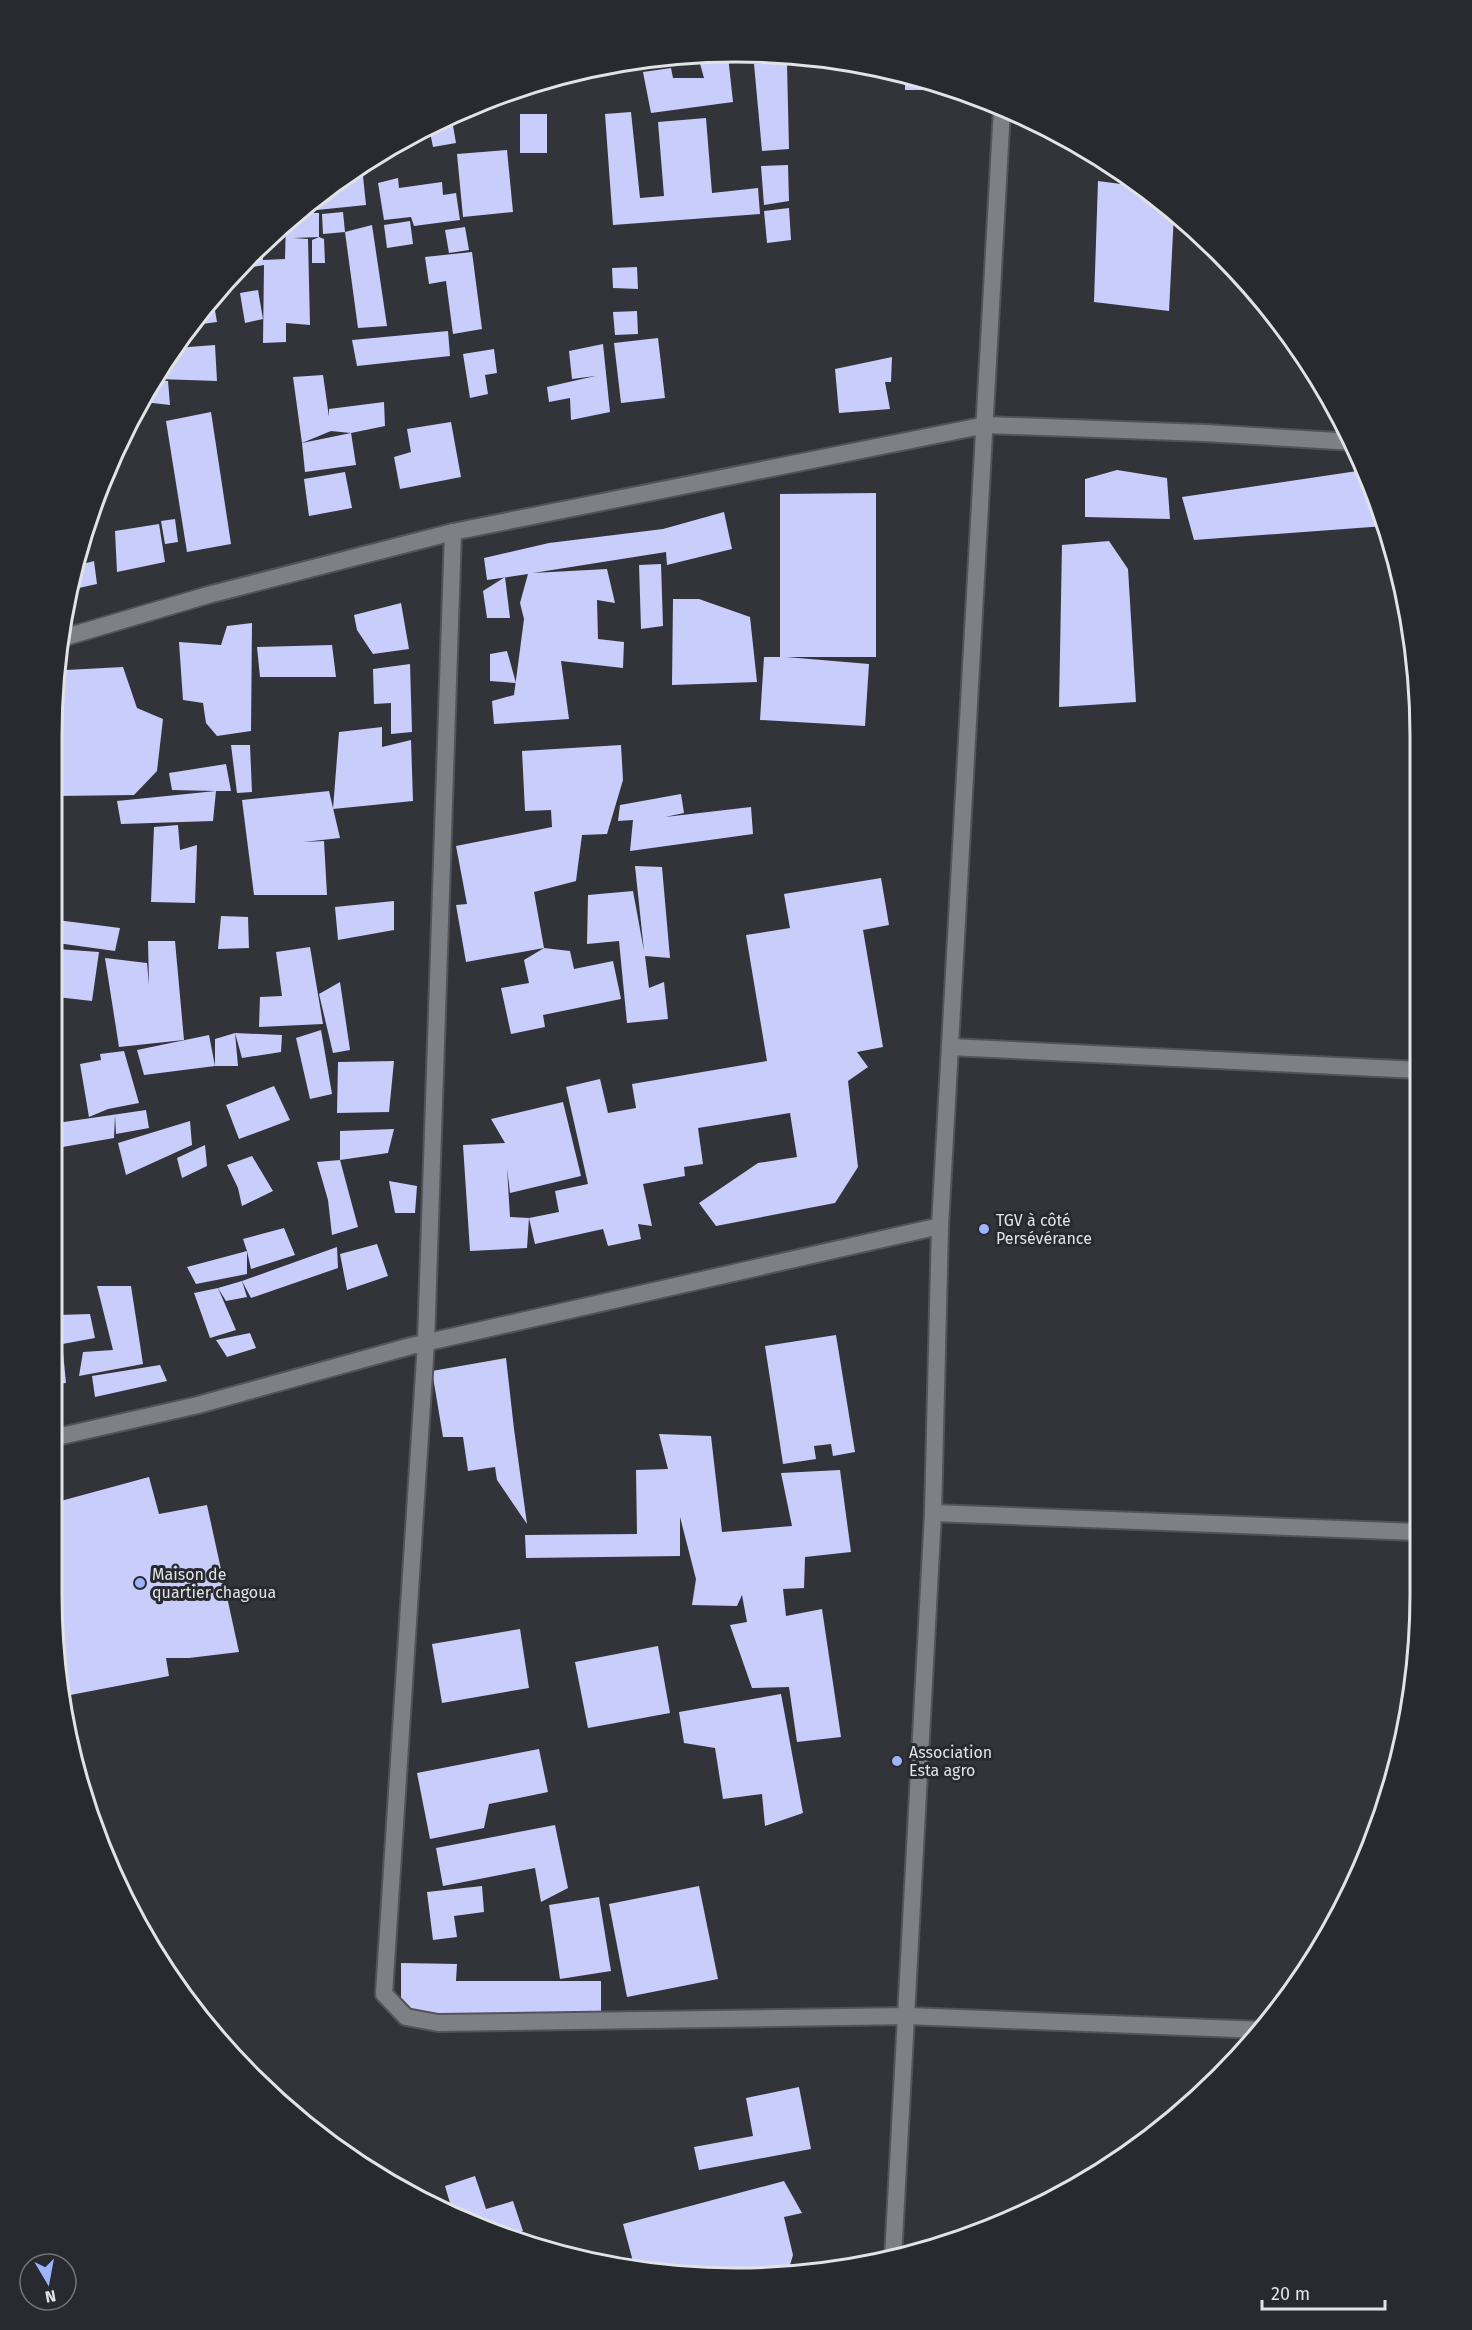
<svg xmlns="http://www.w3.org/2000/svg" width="1472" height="2330" viewBox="0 0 1472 2330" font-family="'Fira Sans',sans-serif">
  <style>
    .building { fill: #c8cdfc }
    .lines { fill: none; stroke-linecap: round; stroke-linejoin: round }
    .minor-casing { stroke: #535358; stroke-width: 20 }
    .tertiary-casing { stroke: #535358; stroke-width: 20 }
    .minor { stroke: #7f8087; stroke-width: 16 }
    .tertiary { stroke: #7f8087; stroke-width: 16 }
    .poi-dot { fill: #9cb4fd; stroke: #292a30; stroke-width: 2 }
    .labels { text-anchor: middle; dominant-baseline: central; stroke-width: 6; stroke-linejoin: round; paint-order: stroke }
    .poi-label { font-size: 16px; fill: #e2e3e7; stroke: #292a30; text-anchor: start }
    .rim { fill: none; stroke: #e2e3e7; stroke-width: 3 }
  </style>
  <rect width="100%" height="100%" fill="#33343a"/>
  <g class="building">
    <path d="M728 56 733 102 651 113 643 72 671 68 673 78H704L699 60Z"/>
    <path d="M754 64H787L789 149 762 151Z"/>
    <path d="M905 73 934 82 933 90H905Z"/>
    <path d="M631 112 640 198 664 196 658 122 706 118 712 193 758 188 760 214 613 225 605 114Z"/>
    <rect x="520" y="114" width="27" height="39"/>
    <path d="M452 120 456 143 433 147 429 127Z"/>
    <path d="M507 150 513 212 463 217 457 154Z"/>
    <path d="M788 165 789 201 764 205 761 166Z"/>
    <path d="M363 176 366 205 297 212 345 178Z"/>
    <path d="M398 178 399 188 442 182 443 195 456 193 460 220 414 226 411 217 384 220 378 183Z"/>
    <path d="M1098 181 1144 187 1174 214 1169 311 1094 302Z"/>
    <path d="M789 208 791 240 767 243 764 211Z"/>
    <path d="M343 212 345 232 323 234 322 214Z"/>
    <path d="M295 213H319V237L293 238 308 239 310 325 286 323V342L263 343 264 265 246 268 245 263 261 246 263 260 285 259 286 220Z"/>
    <path d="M410 221 413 244 387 248 384 225Z"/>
    <path d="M372 225 387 326 358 328 345 232Z"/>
    <path d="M465 227 469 250 449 253 445 230Z"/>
    <path d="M319 237 324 239 325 263H312V240Z"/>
    <path d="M472 252 482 329 453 334 446 281 429 284 425 257Z"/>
    <path d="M637 267 638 289 613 288 612 268Z"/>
    <path d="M258 290 263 319 245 323 240 293Z"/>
    <path d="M213 299 217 322 194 325 193 318Z"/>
    <path d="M637 311 638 334 615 335 613 312Z"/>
    <path d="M448 331 450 356 357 366 352 340Z"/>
    <path d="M658 338 665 398 621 403 614 343Z"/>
    <path d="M603 344 610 412 571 420 570 398 549 402 547 387 595 376 572 379 569 351Z"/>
    <path d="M215 345 217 381 158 379 176 348Z"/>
    <path d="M494 349 497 373 485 375 488 394 470 398 463 354Z"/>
    <path d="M892 357 891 382H885L890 409 839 413 835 369Z"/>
    <path d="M323 375 329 417V409L384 402 385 426 351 433 331 431 302 443 293 377Z"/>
    <path d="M157 380 168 381 170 405 144 402Z"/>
    <path d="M211 412 231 544 187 552 166 421Z"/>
    <path d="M451 422 461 477 400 489 394 457 411 452 407 429Z"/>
    <path d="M351 433 356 465 305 472 302 443Z"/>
    <path d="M1117 470 1167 478 1170 519 1085 517V479Z"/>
    <path d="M1364 470 1385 526 1194 540 1182 497Z"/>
    <path d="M345 472 352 508 309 516 304 479Z"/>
    <path d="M876 493V657H786L869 664 865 726 760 720 764 657H780V494Z"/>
    <path d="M724 512 732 549 667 565 666 552 533 573 607 569 615 603 597 600 598 639 624 642 623 668 561 661 569 719 494 724 492 701 514 695 524 619 520 603 528 574 487 580 484 558 549 543 663 529Z"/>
    <path d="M175 519 178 542 165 544 161 521Z"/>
    <path d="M159 524 165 562 117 572 115 531Z"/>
    <path d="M1109 541 1128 569 1136 702 1059 707 1062 545Z"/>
    <path d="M94 561 97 584 74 589 75 597 70 598 79 565Z"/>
    <path d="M661 564 663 626 641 629 639 565Z"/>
    <path d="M505 577 510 618H487L483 591Z"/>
    <path d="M673 599H699L750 617 757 682 672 685Z"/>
    <path d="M401 603 409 649 373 654 357 630 354 615Z"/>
    <path d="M252 623 251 731 217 736 206 723 203 703 183 700 179 642 221 645 227 626Z"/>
    <path d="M332 645 336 677H260L257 647Z"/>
    <path d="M507 651 516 683 490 681V654Z"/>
    <path d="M410 664 412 732 391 734V703L374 704 373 669Z"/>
    <path d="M123 667 137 708 163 719 157 771 134 795 57 796V688L66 670Z"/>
    <path d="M382 727V747L411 740 413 801 333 809 339 732Z"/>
    <path d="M231 745H250L252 792 237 793Z"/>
    <path d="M621 745 623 780 607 834 582 835 576 881 534 892 544 948 466 962 456 905 467 904 456 846 552 827 551 810 525 811 522 751Z"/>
    <path d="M226 764 231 791H216L213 821 121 824 117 801 216 791 172 790 169 773Z"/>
    <path d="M329 791 340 838 303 842 324 841 327 895H254L242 800Z"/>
    <path d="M681 794 684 813 665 817 751 807 753 834 630 851 633 820 618 821 620 805Z"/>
    <path d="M178 825 180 850 197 845 195 903 151 902 154 827Z"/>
    <path d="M635 866 662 867 670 958 645 956 649 988 664 982 668 1019 627 1023 619 941 587 944 588 895 633 891 644 951Z"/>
    <path d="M881 878 889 925 863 930 883 1047 857 1052 868 1067 848 1081 858 1167 835 1203 716 1226 699 1203 758 1163 797 1157 790 1113 698 1128 703 1164 684 1167 685 1176 643 1184 652 1226 638 1224 641 1239 608 1246 603 1229 535 1244 529 1218 527 1248 470 1251 463 1145 505 1143 491 1119 563 1102 581 1176 510 1193 507 1168 510 1217 529 1218 559 1212 555 1191 588 1184 566 1087 600 1079 608 1113 636 1108 632 1084 767 1061 746 935 790 928 784 894Z"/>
    <path d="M394 901V930L338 940 335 907Z"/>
    <path d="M221 916 248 917 249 948 218 949Z"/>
    <path d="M57 920 120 928 115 951 57 943Z"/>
    <path d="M148 941H175L184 1040 119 1047 105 958 147 963 149 985Z"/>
    <path d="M310 947 323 1024 259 1027 260 997 282 996 276 952Z"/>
    <path d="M544 948 570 951 574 969 613 961 621 999 543 1015 545 1027 511 1034 501 988 529 983 524 960Z"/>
    <path d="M57 949 99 952 92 1001 57 997Z"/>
    <path d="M340 982 350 1050 333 1053 319 994Z"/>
    <path d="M321 1030 332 1094 310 1099 296 1038Z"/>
    <path d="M235 1033 282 1035 281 1052 242 1058 235 1033 238 1066H215L144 1075 137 1050 209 1035 215 1066V1039Z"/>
    <path d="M124 1051 139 1103 108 1109 89 1117 80 1064 101 1060 100 1054Z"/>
    <path d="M394 1061 389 1112 337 1113 338 1062Z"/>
    <path d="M274 1086 290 1120 239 1139 226 1105Z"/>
    <path d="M146 1110 149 1128 116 1134 115 1115 114 1138 57 1148V1123Z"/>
    <path d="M190 1121 192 1145 126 1175 118 1143Z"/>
    <path d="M394 1129 388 1153 340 1160V1131Z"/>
    <path d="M205 1145 207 1166 182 1178 177 1158Z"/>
    <path d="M252 1156 273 1191 242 1206 238 1188 227 1165Z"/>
    <path d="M340 1160 358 1227 332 1235 328 1200 317 1162Z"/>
    <path d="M389 1181 417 1186 415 1213H395Z"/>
    <path d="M284 1228 295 1255 251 1269 247 1251V1274L196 1284 187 1267 247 1251 243 1239Z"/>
    <path d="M377 1244 388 1276 347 1290 340 1254Z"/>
    <path d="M337 1247 338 1268 251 1298 242 1281Z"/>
    <path d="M242 1281 247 1297 226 1301 218 1288Z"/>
    <path d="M97 1286H131L143 1364 79 1376 83 1352 113 1350Z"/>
    <path d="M218 1288 236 1330 210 1338 194 1293Z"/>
    <path d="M90 1314 95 1338 57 1345V1315Z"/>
    <path d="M250 1333 256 1348 227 1357 216 1340Z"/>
    <path d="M836 1335 855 1452 833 1456 831 1444 814 1446 816 1459 783 1464 765 1346Z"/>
    <path d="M57 1352H63L66 1383 57 1384Z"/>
    <path d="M506 1358 514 1429 527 1524 497 1480 495 1467 468 1471 463 1437H443L432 1371Z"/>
    <path d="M160 1365 167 1381 95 1397 92 1376Z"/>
    <path d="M659 1434 711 1436 722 1532 792 1526 781 1473 840 1470 851 1552 805 1557 804 1588 783 1589 786 1616 822 1609 841 1737 797 1742 789 1687 752 1688 730 1625 747 1622 742 1595 737 1606 692 1605 696 1579 680 1517V1556L526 1558 525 1535 637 1534 636 1470 668 1469Z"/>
    <path d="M149 1477 159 1514 207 1505 239 1652 189 1658H166L169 1676 60 1697 57 1684V1502Z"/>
    <path d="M520 1629 529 1688 442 1703 432 1644Z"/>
    <path d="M658 1646 670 1713 588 1728 575 1662Z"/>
    <path d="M781 1694 803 1813 765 1826 762 1794 723 1799 715 1748 684 1743 679 1712Z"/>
    <path d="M539 1749 548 1792 489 1804 484 1828 430 1839 417 1773Z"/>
    <path d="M555 1825 568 1888 541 1902 535 1868 443 1886 436 1848Z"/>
    <path d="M482 1886 484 1912 454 1916 457 1937 433 1940 427 1892Z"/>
    <path d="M699 1886 718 1979 627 1997 609 1904Z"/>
    <path d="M599 1897 611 1971 560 1979 549 1905Z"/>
    <path d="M401 1963 457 1964 456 1981H601V2014L401 2013Z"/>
    <path d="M799 2087 811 2149 699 2170 694 2147 753 2136 746 2098Z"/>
    <path d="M475 2176 486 2209 513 2201 523 2231 504 2238 444 2213 452 2210 445 2186Z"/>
    <path d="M784 2181 802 2213 784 2217 793 2255 788 2272 736 2279 635 2269 623 2224Z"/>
  </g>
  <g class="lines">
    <g class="minor-casing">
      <g id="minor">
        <path d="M453 532 426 1342 384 1994 406 2017 438 2023 907 2016 1262 2030"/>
        <path d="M59 639 208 595 453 532 986 425 1205 433 1354 442"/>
        <path d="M950 1047 1418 1070"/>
        <path d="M57 1437 198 1405 411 1346 940 1226"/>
        <path d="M933 1513 1416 1532"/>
      </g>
    </g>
    <g class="tertiary-casing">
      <path id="tertiary" d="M893 2258 933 1513 940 1226 1002 108"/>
    </g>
    <use href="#minor" class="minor"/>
    <use href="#tertiary" class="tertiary"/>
  </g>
  <g class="poi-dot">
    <circle cx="984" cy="1229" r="6"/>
    <circle cx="140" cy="1583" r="6"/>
    <circle cx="897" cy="1761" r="6"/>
  </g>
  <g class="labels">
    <g class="poi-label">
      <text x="996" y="1220">TGV à côté<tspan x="996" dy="18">Persévérance</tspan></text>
      <text x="152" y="1574">Maison de<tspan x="152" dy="18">quartier chagoua</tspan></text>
      <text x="909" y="1752">Association<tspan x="909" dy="18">Esta agro</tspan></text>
    </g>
  </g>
  <path d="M0 0H1472V2330H0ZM736 62H736A674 674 0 0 1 1410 736V1594A674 674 0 0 1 736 2268H736A674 674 0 0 1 62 1594V736A674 674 0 0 1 736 62Z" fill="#292a30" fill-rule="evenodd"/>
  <path class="rim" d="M736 62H736A674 674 0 0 1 1410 736V1594A674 674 0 0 1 736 2268H736A674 674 0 0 1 62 1594V736A674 674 0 0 1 736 62Z"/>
  <g transform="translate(48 2282) rotate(170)"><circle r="28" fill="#292a30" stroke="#737479" stroke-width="1.5"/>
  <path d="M0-4.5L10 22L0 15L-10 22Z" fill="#9cb4fd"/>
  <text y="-9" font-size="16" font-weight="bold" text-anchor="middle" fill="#e2e3e7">N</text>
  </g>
  <path d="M1262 2300v9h123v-9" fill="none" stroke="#e2e3e7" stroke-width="3"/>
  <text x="1271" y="2300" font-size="18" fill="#e2e3e7" stroke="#292a30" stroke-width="4.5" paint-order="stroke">20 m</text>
</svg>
